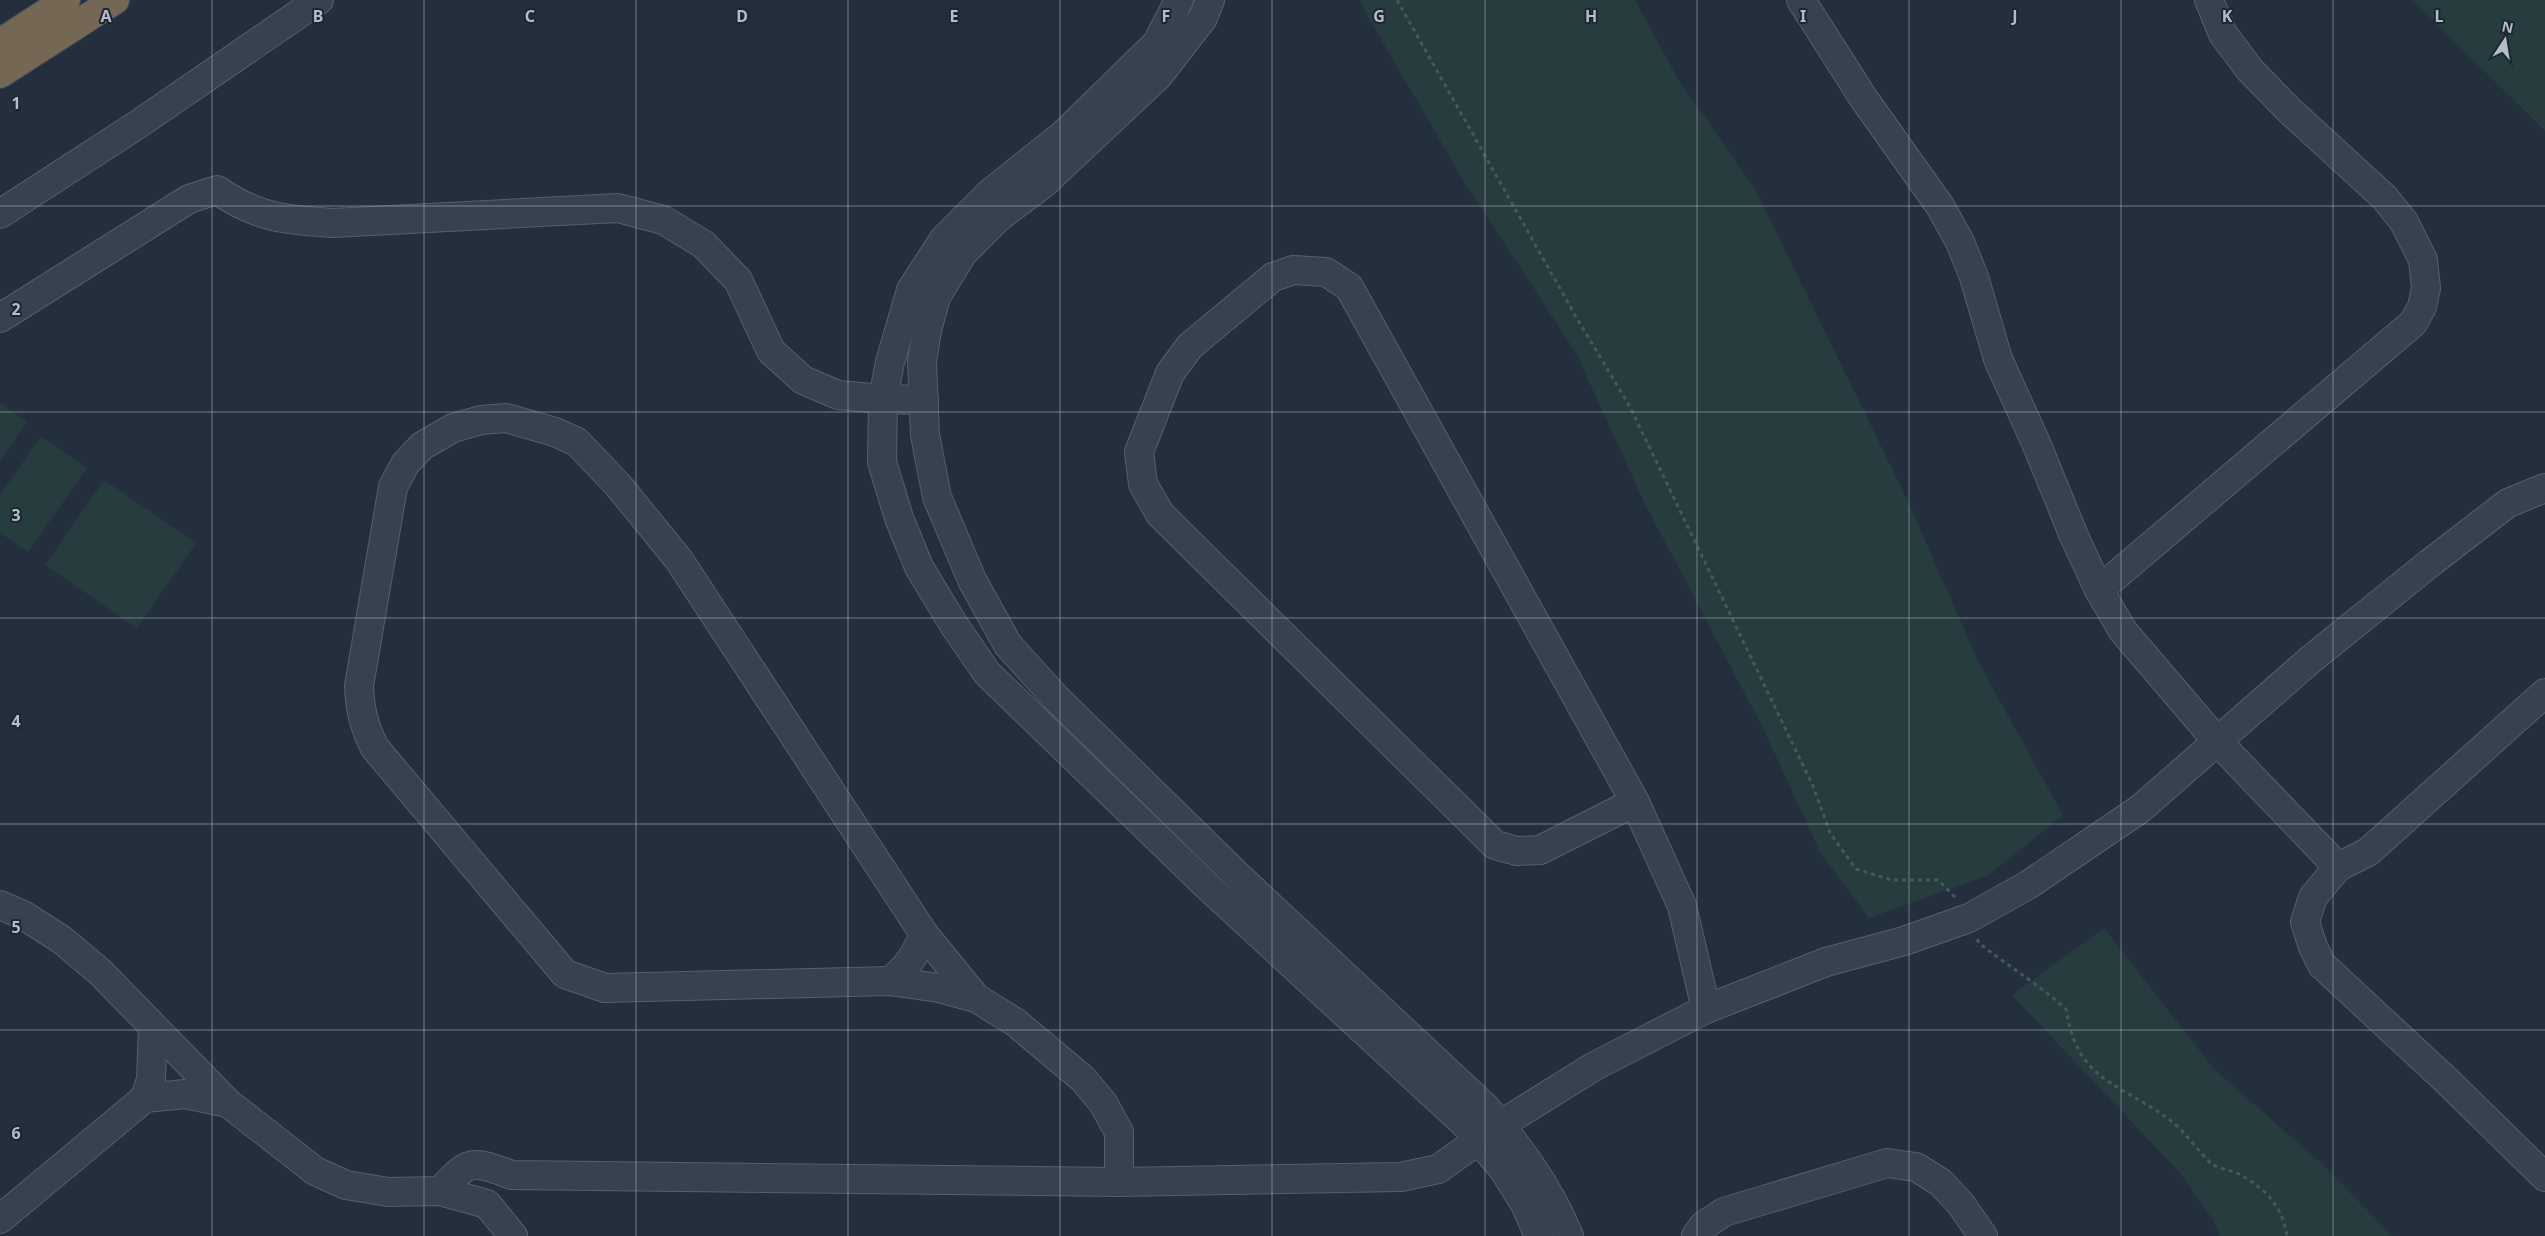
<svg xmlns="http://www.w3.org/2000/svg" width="2545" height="1236" viewBox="0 0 2545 1236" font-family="'Noto Sans',sans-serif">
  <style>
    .grass { fill: #263c3f }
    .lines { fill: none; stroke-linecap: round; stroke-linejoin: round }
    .minor-casing { stroke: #565f6c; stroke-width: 30 }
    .highway-casing { stroke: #434c59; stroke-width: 30 }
    .path { stroke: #44595c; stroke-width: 3; stroke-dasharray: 4 4; stroke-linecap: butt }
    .minor { stroke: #38414e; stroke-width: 28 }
    .highway { stroke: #746855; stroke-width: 28 }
    .grid { fill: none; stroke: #b4bcc9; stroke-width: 1; stroke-opacity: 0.55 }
    .grid-label { font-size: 16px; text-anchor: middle; font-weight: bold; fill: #b4bcc9; stroke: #1d2633; stroke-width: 4; stroke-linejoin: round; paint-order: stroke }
  </style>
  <rect width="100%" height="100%" fill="#242f3e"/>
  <g class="grass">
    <path d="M1360 0H1635L1678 79 1755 189 1904 493 1980 665 2063 815 1989 875 1869 918 1820 852 1764 730 1644 502 1576 353 1465 183 1364 10Z"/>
    <path d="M2412 0H2545V131Z"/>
    <path d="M0 403 27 422 0 461Z"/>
    <path d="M41 436 87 468 28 552 0 533V495Z"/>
    <path d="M104 480 196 543 137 628 45 565Z"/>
    <path d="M2104 928 2214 1069 2321 1163 2393 1236H2220L2213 1220 2180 1173 2012 995Z"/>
  </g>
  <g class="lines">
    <g class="minor-casing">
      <g id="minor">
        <path d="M1179 0 1157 43 1064 134 989 194 944 239 911 290 890 362 883 399 882 462 899 518 919 567 954 625 987 673 1205 884 1466 1125 1503 1169 1525 1204 1539 1236"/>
        <path d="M1210 0 1203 18 1158 76 1043 184 999 217 963 253 936 297 927 330 922 362 925 435 937 497 972 580 1008 645 1057 699 1239 877 1485 1107C1519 1147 1549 1187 1569 1236"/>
        <path d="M1801 0 1864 99 1940 206 1960 242 1974 277 1998 359 2036 443 2074 536 2099 590 2123 631 2217 741 2338 867"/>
        <path d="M0 214 137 125 319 0"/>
        <path d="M0 318 189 199 217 190C258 218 285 220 333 223L618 208 663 220 703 244 738 280 771 351 803 380 838 395 883 399 924 400"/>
        <path d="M2099 590 2413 323 2422 307 2426 288 2423 260 2404 222 2385 198 2289 110 2250 70 2223 34 2209 0"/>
        <path d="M2545 693 2368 852 2338 867 2313 897 2305 922 2313 947 2322 965 2446 1080 2545 1177"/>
        <path d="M1635 802 1540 850 1517 851 1495 845 1160 514 1143 484 1139 452 1170 373 1190 346 1273 277 1293 270 1326 272 1349 287 1635 802 1682 906 1706 1009"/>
        <path d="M0 905 23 915 62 940 100 972 228 1103 315 1171 346 1185 388 1192 440 1191 487 1204 513 1236"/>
        <path d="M890 981C907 968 916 954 924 934"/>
        <path d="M976 998 924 934 679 560 618 485 577 442 555 432 506 418 481 420 453 428 422 446 405 464 393 487 359 686C360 709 364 727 375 748L565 974 605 988 890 981 939 988 976 998 1015 1022 1083 1079 1103 1103 1119 1132V1182"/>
        <path d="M145 1098 151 1079 153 1027"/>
        <path d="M440 1191C470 1159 471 1160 512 1175L1119 1182 1401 1177 1438 1169 1500 1125 1593 1067 1706 1009 1826 962 1904 941 1969 918 2028 885 2140 809 2310 660 2430 563 2508 503 2545 488"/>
        <path d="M0 1219 145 1098 185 1094 228 1103"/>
        <path d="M1696 1236 1703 1226 1724 1212 1887 1163 1916 1167 1940 1182 1960 1203 1983 1236"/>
      </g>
    </g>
    <g class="highway-casing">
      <g id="highway">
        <path d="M0 43 66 0"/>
        <path d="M0 74 115 0"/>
      </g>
    </g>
    <g class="path">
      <path d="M1397 0 1575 315 1630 407 1813 786 1830 833 1856 869 1892 880H1938L1956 898"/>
      <path d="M1977 939 1979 943C2008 966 2038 984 2066 1009 2077 1082 2119 1082 2170 1120 2186 1132 2197 1151 2212 1164 2219 1169 2230 1170 2237 1173 2264 1187 2283 1206 2287 1236"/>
    </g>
    <use href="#minor" class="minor"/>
    <use href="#highway" class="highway"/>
  </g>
  <path class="grid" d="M212 0V1236M424 0V1236M636 0V1236M848 0V1236M1060 0V1236M1272 0V1236M1485 0V1236M1697 0V1236M1909 0V1236M2121 0V1236M2333 0V1236M0 206H2545M0 412H2545M0 618H2545M0 824H2545M0 1030H2545"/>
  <g class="grid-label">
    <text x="106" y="22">A</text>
    <text x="318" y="22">B</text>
    <text x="530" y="22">C</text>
    <text x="742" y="22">D</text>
    <text x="954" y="22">E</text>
    <text x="1166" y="22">F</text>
    <text x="1379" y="22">G</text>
    <text x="1591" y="22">H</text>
    <text x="1803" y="22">I</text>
    <text x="2015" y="22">J</text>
    <text x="2227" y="22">K</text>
    <text x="2439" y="22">L</text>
    <text x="16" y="109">1</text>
    <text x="16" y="315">2</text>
    <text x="16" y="521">3</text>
    <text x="16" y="727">4</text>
    <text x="16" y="933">5</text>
    <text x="16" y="1139">6</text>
  </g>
  <g transform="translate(2505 40) rotate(12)" stroke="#1d2633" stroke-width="4" paint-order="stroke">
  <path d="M0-4L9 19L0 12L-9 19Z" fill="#b4bcc9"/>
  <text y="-8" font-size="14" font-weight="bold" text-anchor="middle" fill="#b4bcc9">N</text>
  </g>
</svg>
